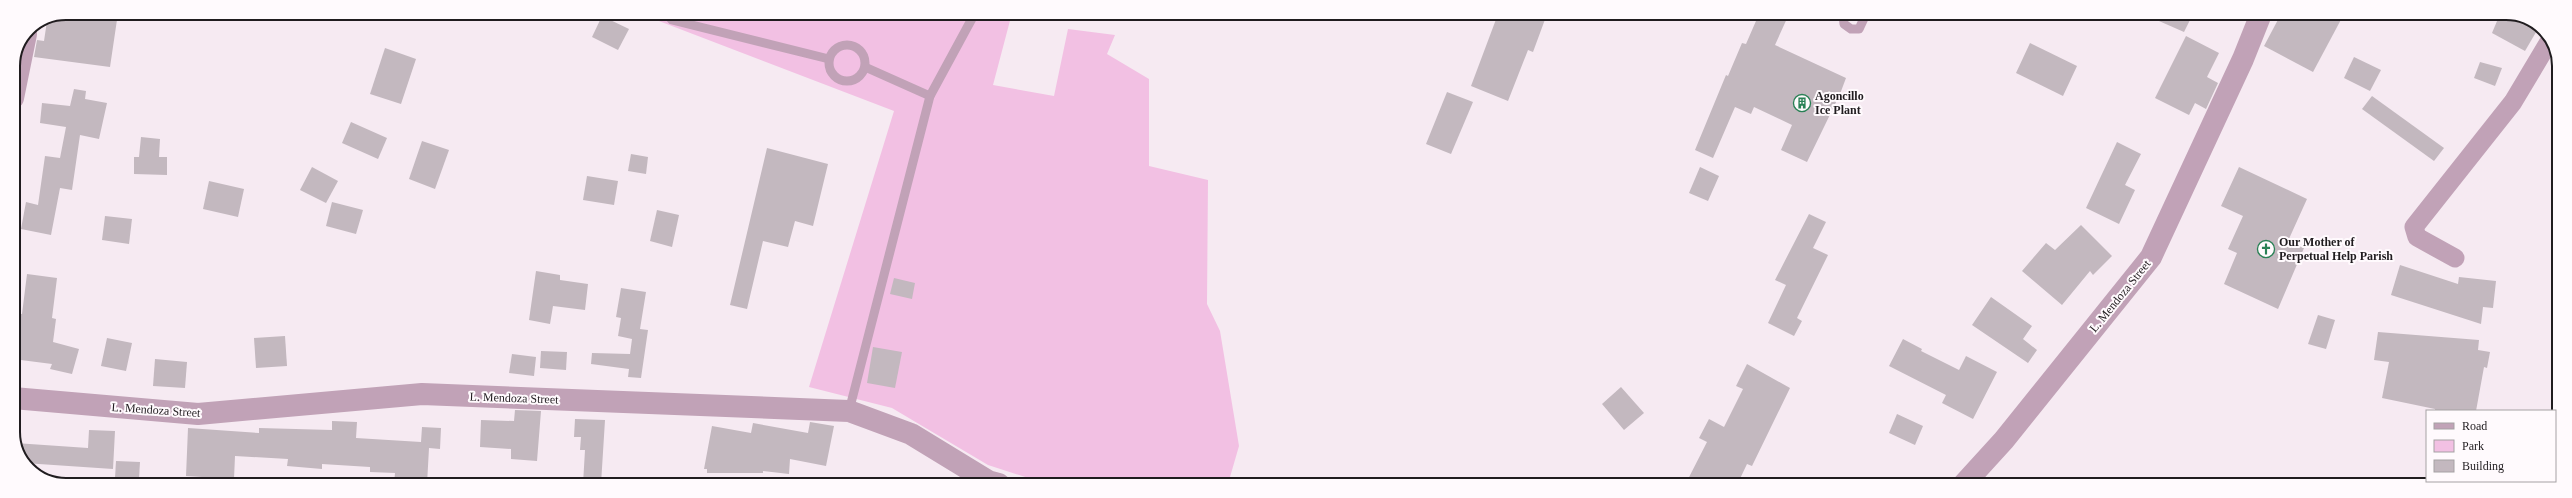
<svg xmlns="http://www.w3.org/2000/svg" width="2572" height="498" viewBox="0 0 2572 498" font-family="'Times New Roman',serif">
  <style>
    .green { fill: #f2c0e3 }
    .building { fill: #c3b8bf }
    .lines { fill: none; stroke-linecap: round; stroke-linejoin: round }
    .service { stroke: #c1a2b7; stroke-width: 9 }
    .minor { stroke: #c1a2b7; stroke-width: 19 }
    .tertiary { stroke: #c1a2b7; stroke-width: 22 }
    .labels { text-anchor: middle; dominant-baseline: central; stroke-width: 4; stroke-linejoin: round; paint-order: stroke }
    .poi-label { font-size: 12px; font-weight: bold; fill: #201c1f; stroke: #fffafd; text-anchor: start }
    .street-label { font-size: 12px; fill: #201c1f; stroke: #fffafd }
    .rim { fill: none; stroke: #201c1f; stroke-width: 2 }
  </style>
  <rect width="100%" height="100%" fill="#f6eaf2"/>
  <path class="green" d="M638 13H1012L993 85 1054 96 1068 29 1115 35 1107 54 1149 79V166L1208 180 1207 304 1220 331 1239 446 1228 484H1047L988 465 892 408 809 387 894 111Z"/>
  <g class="building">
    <path d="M66 13H118L110 67 34 57 37 40 44 41 47 21Z"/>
    <path d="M1498 14H1547L1533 52 1528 50 1508 101 1471 86Z"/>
    <path d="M1759 14H1789L1775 45 1846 78 1840 94 1807 162 1781 150 1792 125 1754 107 1751 114 1735 107 1713 158 1695 150 1726 75 1728 76 1742 43 1746 44Z"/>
    <path d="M2143 14H2193L2184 32Z"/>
    <path d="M2281 14H2344L2313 72 2264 46Z"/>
    <path d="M2500 14H2516L2539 27 2525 51 2492 33Z"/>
    <path d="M602 16 629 29 618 50 592 37Z"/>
    <path d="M2186 36 2219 53 2207 77 2218 83 2206 109 2195 103 2189 115 2155 98Z"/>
    <path d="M2030 43 2077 66 2063 96 2016 73Z"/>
    <path d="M385 48 416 59 401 104 370 94Z"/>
    <path d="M2354 57 2381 70 2370 91 2344 78Z"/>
    <path d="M2480 62 2502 68 2495 86 2474 78Z"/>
    <path d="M74 89 86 91 85 99 107 103 99 139 80 135 72 190 60 188 51 235 21 229 26 202 38 205 45 156 60 158 66 127 40 123 42 103 70 106Z"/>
    <path d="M1447 92 1473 102 1451 154 1426 144Z"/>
    <path d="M2372 96 2444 148 2434 161 2362 109Z"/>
    <path d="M351 122 387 138 378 159 342 143Z"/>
    <path d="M141 137 160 139 159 157H167V175L134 174V157H139Z"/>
    <path d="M422 141 449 150 435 189 409 179Z"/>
    <path d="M2117 142 2141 154 2125 185 2135 190 2119 224 2086 208Z"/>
    <path d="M767 148 828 164 813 226 795 221 788 247 763 241 747 309 730 305Z"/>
    <path d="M631 154 648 157 646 174 628 171Z"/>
    <path d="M312 167 338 181 326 203 300 190Z"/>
    <path d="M1700 167 1719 176 1708 201 1689 193Z"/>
    <path d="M2239 167 2307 199 2288 241 2304 248 2278 309 2224 284 2237 253 2228 249 2243 216 2221 206Z"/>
    <path d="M587 176 618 181 614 205 583 200Z"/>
    <path d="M209 181 244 189 238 217 203 209Z"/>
    <path d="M332 202 363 210 356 234 326 226Z"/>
    <path d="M657 210 679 215 672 247 650 241Z"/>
    <path d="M1809 214 1826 222 1813 248 1828 255 1797 318 1802 321 1794 336 1768 323 1786 285 1775 280Z"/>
    <path d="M105 216 132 219 129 244 102 240Z"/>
    <path d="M2081 225 2112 256 2093 275 2090 271 2062 305 2022 271 2046 243 2055 250Z"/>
    <path d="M2400 265 2458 284 2459 277 2496 281 2493 308 2483 307 2481 324 2391 295Z"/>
    <path d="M536 271 560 275V280L588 284 585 310 553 306 550 324 529 320Z"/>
    <path d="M27 274 57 278 52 318 56 319 53 342 79 349 72 374 50 369 52 364 13 359V313L22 314Z"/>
    <path d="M894 278 915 283 912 299 890 294Z"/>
    <path d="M621 288 646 292 640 329 648 330 641 378 628 377 629 369 591 364 592 353 630 354 632 339 618 336 621 318 616 317Z"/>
    <path d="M1991 297 2032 326 2023 339 2037 350 2028 363 1972 325Z"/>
    <path d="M2318 315 2335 320 2326 349 2308 344Z"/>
    <path d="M2378 332 2479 340 2478 350 2490 352 2487 368 2484 367 2476 411H2435V409L2382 398 2389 362 2374 360Z"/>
    <path d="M285 336 287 366 256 368 254 338Z"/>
    <path d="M107 338 132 343 126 371 101 366Z"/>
    <path d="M1903 339 1922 349 1921 351 1959 370 1966 356 1997 372 1973 419 1942 403 1946 395 1889 366Z"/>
    <path d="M873 347 902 352 895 388 867 383Z"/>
    <path d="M541 351 567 352 566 370 540 368Z"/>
    <path d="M512 354 536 357 534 376 509 373Z"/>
    <path d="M155 359 187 362 185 388 153 386Z"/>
    <path d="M1747 364 1790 388 1752 466 1747 464 1737 485H1685L1707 442 1699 438 1709 419 1724 427 1743 389 1736 386Z"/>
    <path d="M1621 387 1644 413 1624 430 1602 404Z"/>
    <path d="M515 410 541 411 537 461 511 459V449L480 447 481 420 514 421Z"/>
    <path d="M1897 414 1923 426 1915 445 1889 433Z"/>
    <path d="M575 419 605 420 601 484H583L585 450H580L581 437H574Z"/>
    <path d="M332 421 357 422 356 438 421 442 422 427 441 428 440 449 429 448 427 484H394L395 473 370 472V467L322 464V469L287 466 288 459 235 456 234 479 186 476 188 428 259 433V428L332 430Z"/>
    <path d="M810 422 834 426 826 466 790 459 789 474 763 471V473H707V469H704L712 426 751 433 753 423 808 433Z"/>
    <path d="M89 430 115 431 113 469 24 463 15 443 88 448Z"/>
    <path d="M116 461 140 462 139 479 115 478Z"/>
  </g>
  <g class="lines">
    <g class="service">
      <path d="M666 13 672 20 829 59"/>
      <path d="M1843 14 1844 24 1851 29H1859L1866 14"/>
      <circle cx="847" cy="63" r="18"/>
      <path d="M865 67 930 96"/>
      <path d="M849 411 930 96 975 13"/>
    </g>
    <path class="minor" d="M2455 258 2417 237 2414 227 2513 102 2550 40"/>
    <g class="tertiary">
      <path d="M13 98 26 34"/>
      <path d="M13 398 198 414 422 394 849 411 911 434 988 481 999 484"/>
      <path d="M1963 485 2004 440 2151 257 2243 59 2261 14"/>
    </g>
  </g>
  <defs>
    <g id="building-ring" transform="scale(0.9)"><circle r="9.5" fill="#fffafd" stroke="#298155" stroke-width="1.5"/><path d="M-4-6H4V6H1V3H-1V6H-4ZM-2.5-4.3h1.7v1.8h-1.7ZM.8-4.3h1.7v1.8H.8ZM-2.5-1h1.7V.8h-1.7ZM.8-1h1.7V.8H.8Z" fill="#298155"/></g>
    <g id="church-ring" transform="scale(0.9)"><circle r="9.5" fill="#fffafd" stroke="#298155" stroke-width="1.5"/><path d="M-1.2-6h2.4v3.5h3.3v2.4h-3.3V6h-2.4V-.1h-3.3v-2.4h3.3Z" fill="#298155"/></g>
  </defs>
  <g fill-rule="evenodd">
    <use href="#building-ring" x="1802" y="103"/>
    <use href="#church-ring" x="2266" y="249"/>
  </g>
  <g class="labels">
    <g class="poi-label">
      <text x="1815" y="96">Agoncillo<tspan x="1815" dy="14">Ice Plant</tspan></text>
      <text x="2279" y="242">Our Mother of<tspan x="2279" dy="14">Perpetual Help Parish</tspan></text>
    </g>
    <g class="street-label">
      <text transform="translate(2120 296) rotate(-51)">L. Mendoza Street</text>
      <text transform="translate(514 398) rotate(2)">L. Mendoza Street</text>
      <text transform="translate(156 410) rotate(4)">L. Mendoza Street</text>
    </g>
  </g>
  <path d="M0 0H2572V498H0ZM66 20H2506A46 46 0 0 1 2552 66V432A46 46 0 0 1 2506 478H66A46 46 0 0 1 20 432V66A46 46 0 0 1 66 20Z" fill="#fffafd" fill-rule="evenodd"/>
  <path class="rim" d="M66 20H2506A46 46 0 0 1 2552 66V432A46 46 0 0 1 2506 478H66A46 46 0 0 1 20 432V66A46 46 0 0 1 66 20Z"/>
  <rect x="2426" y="410" width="130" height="72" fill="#fffafd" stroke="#a6a1a4"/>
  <rect x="2434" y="423" width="20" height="6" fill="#c1a2b7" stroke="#a6a1a4"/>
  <text x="2462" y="430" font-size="12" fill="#201c1f">Road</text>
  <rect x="2434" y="440" width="20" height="12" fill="#f2c0e3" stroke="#a6a1a4"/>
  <text x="2462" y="450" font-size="12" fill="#201c1f">Park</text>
  <rect x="2434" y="460" width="20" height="12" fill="#c3b8bf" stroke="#a6a1a4"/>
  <text x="2462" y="470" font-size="12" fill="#201c1f">Building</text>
</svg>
